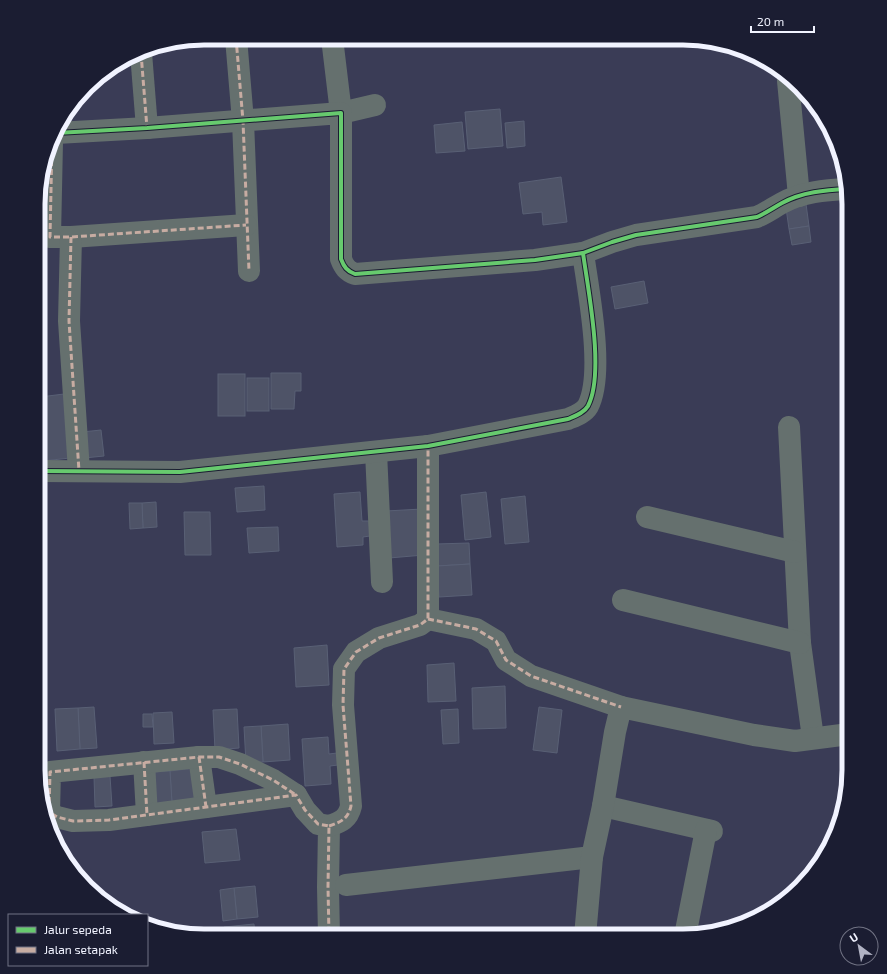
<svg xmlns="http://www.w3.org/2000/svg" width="887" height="974" viewBox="0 0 887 974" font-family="'Exo 2',sans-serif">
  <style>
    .building { fill: #4e5367; stroke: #596075 }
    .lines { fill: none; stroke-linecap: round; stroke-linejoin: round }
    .minor { stroke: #65706e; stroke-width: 22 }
    .quiet { stroke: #c7aca2; stroke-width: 3; stroke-dasharray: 6 3; stroke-linecap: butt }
    .cycleway-casing { stroke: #1b1d32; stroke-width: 6 }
    .cycleway { stroke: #67ca6e; stroke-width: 4 }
    .rim { fill: none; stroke: #f1f3ff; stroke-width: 5 }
  </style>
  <rect width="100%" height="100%" fill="#3a3c56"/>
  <g class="building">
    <path d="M500 109 503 146 468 149 465 112Z"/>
    <path d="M524 121 525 146 507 148 505 123Z"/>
    <path d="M462 122 465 151 436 153 434 125Z"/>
    <path d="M561 177 567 222 543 225 542 212 523 214 519 183Z"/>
    <path d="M806 204 809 226 789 229 786 208Z"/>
    <path d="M809 226 811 242 792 245 789 229Z"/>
    <path d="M644 281 648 303 615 309 611 287Z"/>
    <path d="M271 373H301V391H295L294 409H271Z"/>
    <rect x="218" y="374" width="27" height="42"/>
    <rect x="247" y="378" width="22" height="33"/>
    <path d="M64 394 70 458 43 461 40 435V397Z"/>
    <path d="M101 430 104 456 84 458 82 432Z"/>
    <path d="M264 486 265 510 237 512 235 488Z"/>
    <path d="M360 492 362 521H369L370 536 363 537V545L337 547 334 494Z"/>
    <path d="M486 492 491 537 465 540 461 495Z"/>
    <path d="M525 496 529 542 505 544 501 499Z"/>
    <path d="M156 502 157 527 143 528 142 503Z"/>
    <path d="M129 503H142L143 528 130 529Z"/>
    <path d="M422 509 424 555 389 558 386 511Z"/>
    <path d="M184 512H210L211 555H185Z"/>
    <path d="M278 527 279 551 249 553 247 528Z"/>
    <path d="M469 543 470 564 437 566 436 544Z"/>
    <path d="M470 564 472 595 439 597 437 566Z"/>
    <path d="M327 645 329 685 296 687 294 648Z"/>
    <path d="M454 663 456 701 428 702 427 665Z"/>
    <path d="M505 686 506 728 473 729 472 688Z"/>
    <path d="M94 707 97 748 80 749 78 708Z"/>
    <path d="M539 707 562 710 557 753 533 750Z"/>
    <path d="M78 708 80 749 57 751 55 709Z"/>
    <path d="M237 709 239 748 215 750 213 710Z"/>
    <path d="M458 709 459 743 443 744 441 710Z"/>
    <path d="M172 712 174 743 154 744 153 713Z"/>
    <path d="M143 714H152L153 727H143Z"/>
    <path d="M288 724 290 760 263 762 261 726Z"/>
    <path d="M261 726 263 762 246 763 244 727Z"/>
    <path d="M328 737 329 754 337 753 338 765 330 766 331 784 305 786 302 739Z"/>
    <path d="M195 768 197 801 172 803 170 771Z"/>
    <path d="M170 771 172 803 156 804 153 772Z"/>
    <path d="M110 776 112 806 95 807 94 777Z"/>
    <path d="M236 829 240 860 205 863 202 832Z"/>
    <path d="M255 886 258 917 237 919 234 888Z"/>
    <path d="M234 888 237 919 223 921 220 890Z"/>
    <path d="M254 924 255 936H225L224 927Z"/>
  </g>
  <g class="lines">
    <g class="minor">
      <path d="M236 38 243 121 249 271"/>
      <path d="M332 38 341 113 375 105"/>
      <path d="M141 53 147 128"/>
      <path d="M788 81 799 196"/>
      <path d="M56 133 147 128 341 113V259C344 267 347 271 355 274L535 260 583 253 612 242 636 235 757 217C766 213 773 208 782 203 802 192 825 190 848 189"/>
      <path d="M52 142 50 237H71L246 225"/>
      <path d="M71 237 69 321 79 471"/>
      <path d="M789 427 800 643 813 738"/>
      <path d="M376 452 382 582"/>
      <path d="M40 471 180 472 428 446 568 419C575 416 584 413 588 406 605 373 588 290 583 253"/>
      <path d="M647 517 795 552"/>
      <path d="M623 600 800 643"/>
      <path d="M428 619 476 629 496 641 506 660 531 676 621 707"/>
      <path d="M199 757 206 807"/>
      <path d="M144 762 147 815"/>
      <path d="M603 806 712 831"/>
      <path d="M44 809 57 817 73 821 109 820 296 795 305 810 318 824 329 826 328 887 329 936"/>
      <path d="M49 812 50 772 199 757H219L240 764 273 780 296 795"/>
      <path d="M329 826C341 822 348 819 351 806L343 705 344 669 356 652 379 638 420 625 428 619V446"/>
      <path d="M346 885 592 857"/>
      <path d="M585 936 592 857 603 806 615 732 621 707 754 735 795 741 849 734"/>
      <path d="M685 936 706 830"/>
    </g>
    <g class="quiet">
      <path d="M236 38 243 121 249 271"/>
      <path d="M141 53 147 128"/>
      <path d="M52 142 50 237H71L246 225"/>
      <path d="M71 237 69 321 79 471"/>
      <path d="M41 238 50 237"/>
      <path d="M428 619 476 629 496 641 506 660 531 676 621 707"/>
      <path d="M199 757 206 807"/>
      <path d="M144 762 147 815"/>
      <path d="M44 809 57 817 73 821 109 820 296 795 305 810 318 824 329 826 328 887 329 936"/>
      <path d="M49 812 50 772 199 757H219L240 764 273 780 296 795"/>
      <path d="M329 826C341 822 348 819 351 806L343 705 344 669 356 652 379 638 420 625 428 619V446"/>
    </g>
    <g class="cycleway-casing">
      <g id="cycleway">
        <path d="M56 133 147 128 341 113V259C344 267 347 271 355 274L535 260 583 253 612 242 636 235 757 217C766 213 773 208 782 203 802 192 825 190 848 189"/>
        <path d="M40 471 180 472 428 446 568 419C575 416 584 413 588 406 605 373 588 290 583 253"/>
      </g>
    </g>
    <use href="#cycleway" class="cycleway"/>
  </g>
  <path d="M0 0H887V974H0ZM204 45H683A159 159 0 0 1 842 204V770A159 159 0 0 1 683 929H204A159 159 0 0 1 45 770V204A159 159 0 0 1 204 45Z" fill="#1b1d32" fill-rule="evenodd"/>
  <path class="rim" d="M204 45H683A159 159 0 0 1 842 204V770A159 159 0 0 1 683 929H204A159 159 0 0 1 45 770V204A159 159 0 0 1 204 45Z"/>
  <rect x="8" y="914" width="140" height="52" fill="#1b1d32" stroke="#717384"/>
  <rect x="16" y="927" width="20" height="6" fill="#67ca6e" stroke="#717384"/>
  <text x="44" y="934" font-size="12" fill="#f1f3ff">Jalur sepeda</text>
  <rect x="16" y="947" width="20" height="6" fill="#c7aca2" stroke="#717384"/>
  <text x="44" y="954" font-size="12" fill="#f1f3ff">Jalan setapak</text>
  <g transform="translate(859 946) rotate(328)"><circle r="19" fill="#1b1d32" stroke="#717384"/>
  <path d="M0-3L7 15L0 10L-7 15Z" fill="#b1b3c4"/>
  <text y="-6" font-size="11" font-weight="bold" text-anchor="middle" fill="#f1f3ff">U</text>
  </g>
  <path d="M751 26v6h63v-6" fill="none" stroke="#f1f3ff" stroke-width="2"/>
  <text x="757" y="26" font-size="12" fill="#f1f3ff" stroke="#1b1d32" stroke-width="3" paint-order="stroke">20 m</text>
</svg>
